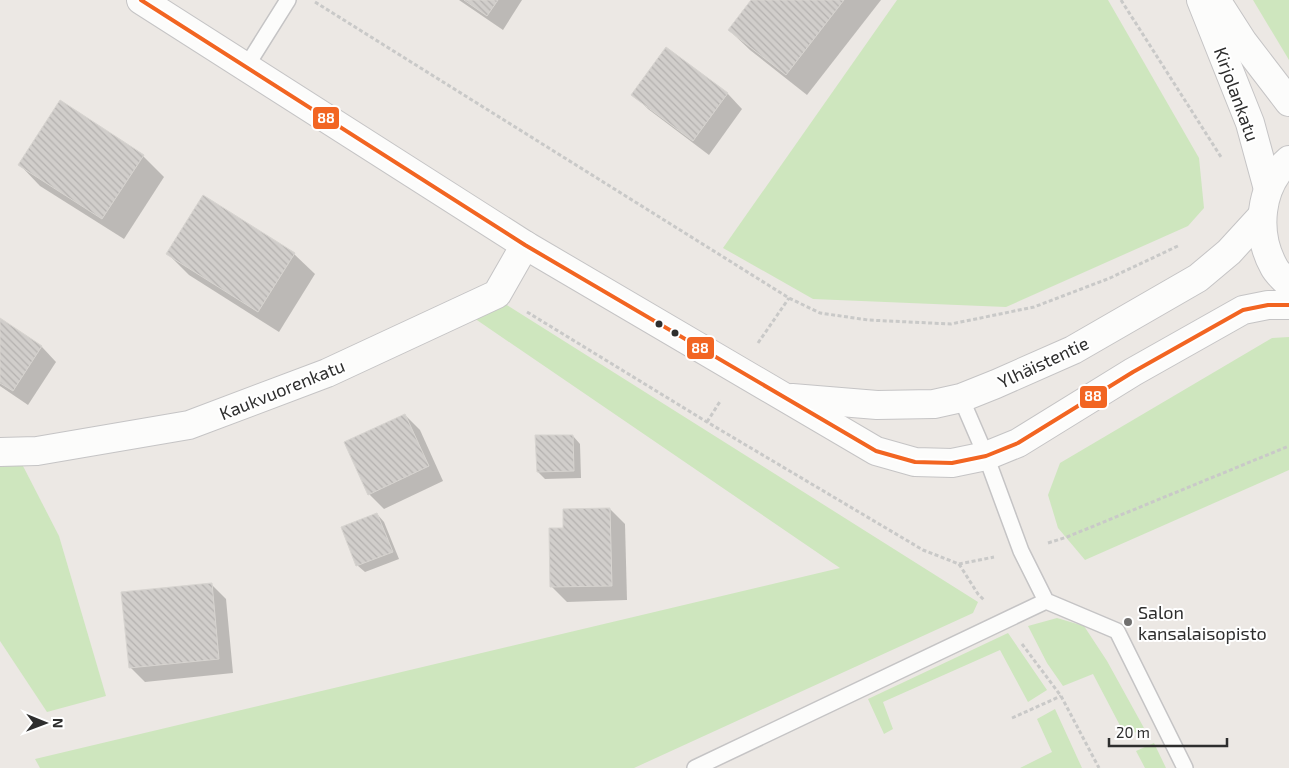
<svg xmlns="http://www.w3.org/2000/svg" width="1289" height="768" viewBox="0 0 1289 768" font-family="'Exo 2',sans-serif">
  <style>
    .grass { fill: #cee6be }
    .shadow { fill: #0003 }
    .building { fill: url(#building-back-hatch); stroke: #d7d4d0 }
    .lines { fill: none; stroke-linecap: round; stroke-linejoin: round }
    .service-casing { stroke: #c5c4c5; stroke-width: 18 }
    .minor-casing { stroke: #c5c4c5; stroke-width: 30 }
    .tertiary-casing { stroke: #c5c4c5; stroke-width: 30 }
    .secondary-casing { stroke: #c5c4c5; stroke-width: 30 }
    .path { stroke: #c9c9c8; stroke-width: 3; stroke-dasharray: 4 2.5; stroke-linecap: butt }
    .service { stroke: #fcfcfb; stroke-width: 15 }
    .minor { stroke: #fcfcfb; stroke-width: 28 }
    .tertiary { stroke: #fcfcfb; stroke-width: 28 }
    .secondary { stroke: #fcfcfb; stroke-width: 28 }
    .bus-1-casing { stroke: #fff; stroke-width: 8 }
    .bus-1 { stroke: #f26522; stroke-width: 4 }
    .bus-dot { fill: #2e2e2e; stroke: #fff; stroke-width: 2 }
    .poi-dot { fill: #706f6e; stroke: #fff; stroke-width: 2 }
    .labels { text-anchor: middle; dominant-baseline: central; stroke-width: 4; stroke-linejoin: round; paint-order: stroke }
    .street-label { font-size: 18px; fill: #2e2e2e; stroke: #fff }
    .poi-label { font-size: 18px; fill: #2e2e2e; stroke: #fff; text-anchor: start }
    .line-badge { stroke: #fff; stroke-width: 2 }
    .badge-label { font-size: 14px; text-anchor: middle; font-weight: bold; fill: #fff }
  </style>
  <defs>
    <pattern id="building-back-hatch" width="6" height="6" patternUnits="userSpaceOnUse" patternTransform="scale(1.25)"><rect width="6" height="6" fill="#d1cecb"/><path d="M-1 5l2 2M0 0l6 6M5-1l2 2" fill="none" stroke="#b4b1af"/></pattern>
  </defs>
  <rect width="100%" height="100%" fill="#ece8e4"/>
  <g class="grass">
    <path d="M897 0H1108L1199 158 1204 208 1188 226 1006 307 813 299 723 248Z"/>
    <path d="M1253 0H1289V60Z"/>
    <path d="M499 300 978 602 973 613 634 768H40L35 759 840 568 471 316Z"/>
    <path d="M1289 337V470L1085 560 1058 528 1048 495 1060 463 1272 338Z"/>
    <path d="M0 466H23L59 536 106 696 47 712 0 641Z"/>
    <path d="M1057 618 1084 626 1107 661 1144 728 1126 737 1093 674 1063 686 1047 663 1028 626Z"/>
    <path d="M1008 633 1047 690 1028 702 1000 650 883 702 893 729 884 734 868 699Z"/>
    <path d="M1055 709 1082 768H1020L1052 752 1037 719Z"/>
    <path d="M1154 743 1166 768H1145L1136 751Z"/>
  </g>
  <g class="shadow">
    <path d="M459 0H522L503 30Z"/>
    <path d="M752 0H881L807 95 750 50 729 30Z"/>
    <path d="M666 49 728 94 742 109 709 155 648 109 633 94Z"/>
    <path d="M143 156 164 177 124 239 40 186 20 165Z"/>
    <path d="M168 254H294L315 274 279 332 189 275Z"/>
    <path d="M0 320 42 347 56 362 28 405 0 386Z"/>
    <path d="M405 415 420 430 443 481 384 509 369 494Z"/>
    <path d="M573 436 580 444 581 478 545 479 538 472Z"/>
    <path d="M610 509 625 524 627 600 567 602 552 587 564 529Z"/>
    <path d="M377 514 384 522 399 559 365 572 357 565Z"/>
    <path d="M211 584 226 599 233 673 145 682 130 667Z"/>
  </g>
  <g class="building">
    <path d="M464 0H498L487 16Z"/>
    <path d="M751 0H844L786 75 728 30Z"/>
    <path d="M666 47 728 93 693 141 631 95Z"/>
    <path d="M60 100 144 155 102 219 18 165Z"/>
    <path d="M203 195 295 253 258 312 166 254Z"/>
    <path d="M0 318 42 346 13 391 0 383Z"/>
    <path d="M405 414 429 466 368 495 344 442Z"/>
    <path d="M535 435H573L574 471 537 472Z"/>
    <path d="M610 508 612 586 550 587 549 528H563V509Z"/>
    <path d="M377 513 393 552 356 566 341 527Z"/>
    <path d="M212 583 219 659 129 668 121 592Z"/>
  </g>
  <g class="lines">
    <g class="service-casing">
      <g id="service">
        <path d="M246 67 288 0"/>
        <path d="M961 398 986 456 1021 551 1046 601 1117 631 1185 768"/>
        <path d="M695 768 1046 601"/>
      </g>
    </g>
    <g class="minor-casing">
      <path id="minor" d="M0 452 37 451 189 425 327 373 497 294 525 245"/>
    </g>
    <g class="tertiary-casing">
      <g id="tertiary">
        <path d="M141 0 525 245 876 451 915 462 952 463 986 456 1018 443 1133 372 1243 310 1268 305H1289"/>
        <path d="M792 398 877 405 934 404 961 398 996 384 1073 350 1198 278 1229 252 1262 216"/>
      </g>
    </g>
    <g class="secondary-casing">
      <g id="secondary">
        <path d="M1201 0 1250 123 1268 189"/>
        <path d="M1216 0 1243 42 1289 102"/>
        <path d="M1289 160C1259 186 1255 233 1274 267 1277 273 1284 279 1289 284"/>
      </g>
    </g>
    <g class="path">
      <path d="M1121 0 1221 157"/>
      <path d="M315 2 789 298 820 313 868 320 951 324 1034 307 1110 278 1180 245"/>
      <path d="M527 312 707 422 923 550 959 564 994 557"/>
      <path d="M758 343 789 298"/>
      <path d="M707 422 721 400"/>
      <path d="M1048 543 1067 537 1289 446"/>
      <path d="M959 564 978 594 984 600"/>
      <path d="M1022 644 1061 696 1099 768"/>
      <path d="M1012 718 1061 696"/>
    </g>
    <use href="#service" class="service"/>
    <use href="#minor" class="minor"/>
    <use href="#tertiary" class="tertiary"/>
    <use href="#secondary" class="secondary"/>
    <g class="bus-1-casing">
      <path id="bus-1" d="M141 0 525 245 876 451 915 462 952 463 986 456 1018 443 1133 372 1243 310 1268 305H1289"/>
    </g>
    <use href="#bus-1" class="bus-1"/>
  </g>
  <g class="bus-dot">
    <circle cx="659" cy="324" r="4.5"/>
    <circle cx="675" cy="333" r="4.5"/>
  </g>
  <circle class="poi-dot" cx="1128" cy="622" r="5"/>
  <g class="labels">
    <g class="street-label">
      <text transform="translate(1237 94) rotate(70)">Kirjolankatu</text>
      <text transform="translate(1043 362) rotate(-25)">Ylhäistentie</text>
      <text transform="translate(282 389) rotate(-22)">Kaukvuorenkatu</text>
    </g>
    <g class="poi-label">
      <text x="1138" y="612">Salon<tspan x="1138" dy="21">kansalaisopisto</tspan></text>
    </g>
  </g>
  <g class="line-badge">
    <rect x="312" y="106" width="28" height="24" rx="5" fill="#f26522"/>
    <rect x="686" y="336" width="29" height="24" rx="5" fill="#f26522"/>
    <rect x="1079" y="385" width="29" height="24" rx="5" fill="#f26522"/>
  </g>
  <g class="badge-label">
    <text x="326" y="123">88</text>
    <text x="700" y="353">88</text>
    <text x="1093" y="401">88</text>
  </g>
  <g transform="translate(45 723) rotate(91)" stroke="#ffffff" stroke-width="4" paint-order="stroke">
  <path d="M0-4L9 19L0 12L-9 19Z" fill="#2e2e2e"/>
  <text y="-8" font-size="14" font-weight="bold" text-anchor="middle" fill="#2e2e2e">N</text>
  </g>
  <path d="M1109 738v8h118v-8" fill="none" stroke="#2e2e2e" stroke-width="2.5"/>
  <text x="1116" y="738" font-size="15" fill="#2e2e2e" stroke="#ffffff" stroke-width="4" paint-order="stroke">20 m</text>
</svg>
